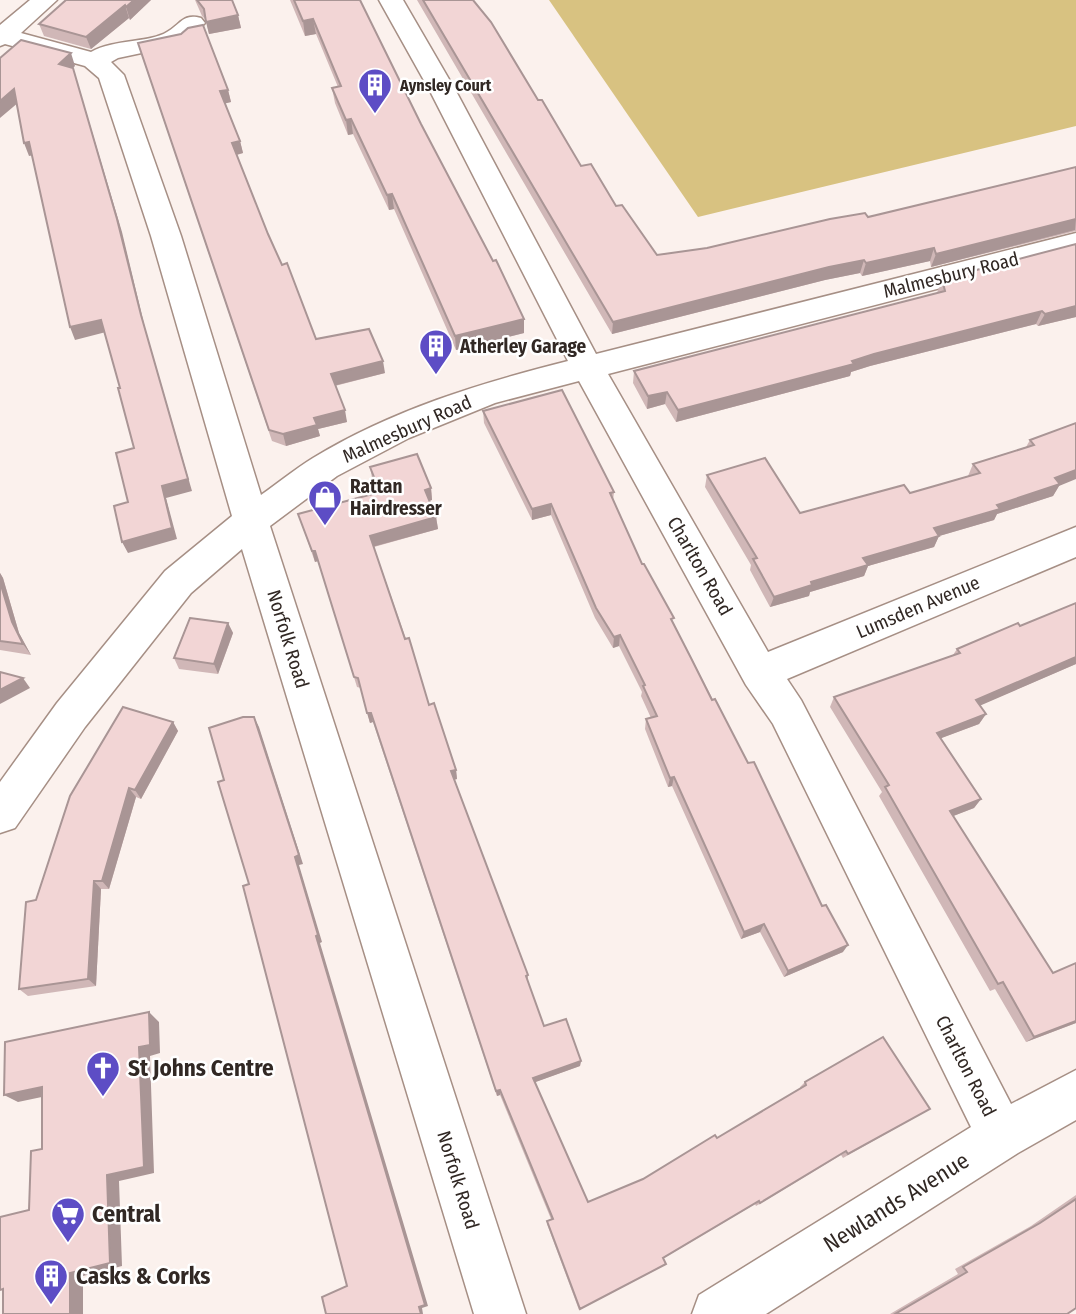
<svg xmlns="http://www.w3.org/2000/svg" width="1076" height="1314" viewBox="0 0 1076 1314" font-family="'Fira Sans Condensed',sans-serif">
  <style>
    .green { fill: #d8c281 }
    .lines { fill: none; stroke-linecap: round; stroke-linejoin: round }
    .minor-casing { stroke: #a68f85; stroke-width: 3 }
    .minor { fill: #fff; fill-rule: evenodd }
    .wall { fill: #d0b7b7 }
    .shaded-wall { fill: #a99595 }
    .building { fill: #f2d5d5; stroke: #a99595; stroke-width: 2 }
    .labels { text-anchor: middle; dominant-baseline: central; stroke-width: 5; stroke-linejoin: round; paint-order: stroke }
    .far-poi-label { font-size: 16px; font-weight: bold; fill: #312824; stroke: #fff; text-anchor: start }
    .street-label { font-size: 19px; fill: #312824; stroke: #fff }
    .poi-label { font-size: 19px; font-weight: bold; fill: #312824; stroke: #fff; text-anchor: start }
    .near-poi-label { font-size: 23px; font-weight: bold; fill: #312824; stroke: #fff; text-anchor: start }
    .near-street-label { font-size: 23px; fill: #312824; stroke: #fff }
  </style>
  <rect width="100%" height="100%" fill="#fbf1ed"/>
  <path class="green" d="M549 0H1076V126L698 217Z"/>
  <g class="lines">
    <g class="minor-casing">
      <path id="minor" d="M30 0H57L21 33 91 52C114 39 149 43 167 32 181 24 183 13 201 18L205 23 184 44 118 58 111 62 124 75 181 236 261 495C278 483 295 469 313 458 392 410 480 383 568 361L431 93 379 0H403L457 93 596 354 1076 233V253L608 374 768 652 1076 527V557L787 679 801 700 1011 1104 1076 1070V1120L1018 1153 766 1314H692L699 1295 971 1127 773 724 746 685 579 381 495 403 409 438 337 476 270 526 526 1314H474L242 549 191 593 85 727 15 828 0 833V782L57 703 165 571 232 516 151 236 99 78 85 66 5 44 0 46V25Z"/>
    </g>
    <use href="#minor" class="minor"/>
  </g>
  <g class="wall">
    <path d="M66 0H151L130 20 129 18 91 49 44 36 39 24Z"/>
    <path d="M195 0H232L238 15 241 28 209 34 206 20 202 16Z"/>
    <path d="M290 0H360L421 124 524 319V333L456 350 394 209 389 210 353 134 348 135 335 103 332 88 338 87 316 34 305 36Z"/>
    <path d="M417 0H473L581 166 616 206 657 255 707 248 868 217 1076 167V231L931 267 930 261 862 276 860 273 825 280 612 334Z"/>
    <path d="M142 56 228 90 231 102 225 103 240 141 243 153 237 155 268 234 316 339 385 373 335 386 347 422 318 429 320 436 286 446 272 441Z"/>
    <path d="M1076 244V317L1038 326 1036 324 870 366 851 372 850 376 676 422 665 404 647 409 633 383 634 371 937 293 942 279Z"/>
    <path d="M483 411 614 492 613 501 642 564 673 622 843 952 784 977 760 932 741 939 672 786 668 787 645 729 646 719 651 718 641 696 642 692 619 646 613 648 595 618 551 515 532 520 484 423Z"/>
    <path d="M1076 424 1059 486 1053 496 997 514 994 520 939 536 934 547 868 566 864 576 810 592 809 596 770 607 750 570 751 565 705 487 707 475 800 513 910 493 968 476 973 464 1026 447 1030 440Z"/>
    <path d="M370 467 431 488 432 500 429 501 436 517 438 529 374 547 429 705 456 770 457 779 454 780 528 975V982L544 1026 581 1061 580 1066 535 1082 588 1202 643 1179 717 1138 801 1089 800 1087 805 1082 923 1113 843 1158 841 1155 756 1206 755 1204 664 1258 663 1266 579 1310 547 1224V1221L551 1219 500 1095 497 1096 373 722 370 723 361 688 357 687 318 561 315 562 298 514 378 493 372 478Z"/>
    <path d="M0 573 3 578 19 633 31 655 0 650Z"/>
    <path d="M1076 603V664L980 705 986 714 979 724 941 738 981 799 974 808 953 816 1076 1023 1026 1042 995 989 990 991 879 796 882 792 830 707 834 697 953 655 957 649 1020 626Z"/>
    <path d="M228 623 233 633 218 674 179 669 174 658Z"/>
    <path d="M173 722 178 731 141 799 136 797 109 889H101L96 986 28 996 19 989 36 900Z"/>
    <path d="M1076 1195V1308L1067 1314H890L958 1274 955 1269 1031 1226Z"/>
  </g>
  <g class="shaded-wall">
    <path d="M134 0H151L130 20 126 7Z"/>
    <path d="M125 5 129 18 91 49 86 37Z"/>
    <path d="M238 15 241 28 209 34 206 22Z"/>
    <path d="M313 19 316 34 305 36 303 21Z"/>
    <path d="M71 53 75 66 73 68 122 232 145 328 192 491 166 498 177 539 128 553 122 542 162 486 141 315 59 64Z"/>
    <path d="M14 89 19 102 0 118V101Z"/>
    <path d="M228 90 231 102 223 104 220 91Z"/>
    <path d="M351 119 353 134 348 135 346 120Z"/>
    <path d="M240 141 243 153 235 155 232 143Z"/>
    <path d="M29 142 34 155 29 156 24 143Z"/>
    <path d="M392 194 394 209 389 210 387 195Z"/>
    <path d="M1076 219 1075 230 931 267 936 254Z"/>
    <path d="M934 248 930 261 862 276 866 263Z"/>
    <path d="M864 260 860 273 825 280 612 334 613 322 829 267Z"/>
    <path d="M1076 306V317L1038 326 1045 314Z"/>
    <path d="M1042 311 1036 324 870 366 851 372 850 376 676 422 678 410 852 361 874 354Z"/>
    <path d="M524 319V333L456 350 455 336Z"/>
    <path d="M101 320 106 332 75 340 70 327Z"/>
    <path d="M383 361 385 373 333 386 331 374Z"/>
    <path d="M667 392 665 404 647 409 648 396Z"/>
    <path d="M345 410 347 422 318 429 320 436 286 446 283 434 314 418Z"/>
    <path d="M1076 470V479L1059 486 1053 496 997 514 994 520 929 539 934 528 997 505 1055 478Z"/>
    <path d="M431 488 432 500 426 501 425 490Z"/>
    <path d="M551 504V515L532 520V509Z"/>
    <path d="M436 517 438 529 372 547 370 536Z"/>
    <path d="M939 536 934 547 868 566 864 576 810 592 809 596 770 607 774 597 863 558Z"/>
    <path d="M312 551H315L318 561 315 562Z"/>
    <path d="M0 573 3 578 19 633 31 655 23 644 12 622 0 582Z"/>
    <path d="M228 623 233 633 218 674 214 664Z"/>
    <path d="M620 635 619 646 613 648 614 637Z"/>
    <path d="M1076 657V664L970 710 976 700Z"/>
    <path d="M23 678 30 688 0 704V690Z"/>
    <path d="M367 713H371L373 722 370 723Z"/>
    <path d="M986 714 979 724 931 742 937 733Z"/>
    <path d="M254 717 259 727 303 864 299 865 322 942 320 943 428 1306 422 1308 423 1314H421Z"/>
    <path d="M173 722 178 731 141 799 135 790Z"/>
    <path d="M456 770 457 779 452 780 451 771Z"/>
    <path d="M674 777 672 786 668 787 670 778Z"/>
    <path d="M129 788 136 797 109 889 102 881Z"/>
    <path d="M981 799 974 808 943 820 950 811Z"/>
    <path d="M94 881 101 889 96 986 88 979Z"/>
    <path d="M764 924 760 932 741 939 744 932Z"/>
    <path d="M848 945 843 952 784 977 788 971Z"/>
    <path d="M149 1012 159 1022 160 1053 150 1056 154 1173 119 1181 122 1266 83 1276V1314H70V1273L107 1175Z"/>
    <path d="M1076 1021V1023L1026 1042 1034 1037Z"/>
    <path d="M581 1061 580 1066 533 1083V1078Z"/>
    <path d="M42 1087 56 1094 18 1102 4 1095Z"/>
    <path d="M500 1090V1095L497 1096 496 1091Z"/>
  </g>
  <g class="building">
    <path d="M66 0H134L126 7 125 5 86 37 39 24Z"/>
    <path d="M197 0H232L238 15 206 22 204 9Z"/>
    <path d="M294 0H360L421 124 493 261 496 260 524 319 455 336 392 194 387 195 351 119 346 120 332 88 341 86 313 19 303 21Z"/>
    <path d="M423 0H473L491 22 538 100H542L581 166 591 164 616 206 622 205 657 255 707 248 830 219 865 213 868 217 1076 167V219L936 254 934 248 866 263 864 260 829 267 613 322Z"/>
    <path d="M203 25 228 90 220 91 240 141 232 143 268 234 282 265 287 263 316 339 369 329 383 361 331 374 345 410 314 418 317 425 283 434 269 430 138 43 181 34 188 28Z"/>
    <path d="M21 40 71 53 59 64 73 68 117 219 141 315 188 479 162 486 172 528 122 542 114 506 128 502 116 453 134 448 118 388H120L101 320 70 327 29 142 24 143 14 89 0 101V58Z"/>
    <path d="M1076 244V306L1045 314 1042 311 874 354 852 361 854 364 678 410 667 392 648 396 634 371 945 291 942 279Z"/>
    <path d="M562 390 614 492 610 493 642 564H644L674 618 671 619 691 658 712 700 715 699 748 763 754 762 822 906 826 905 848 945 788 971 764 924 744 932 674 777 670 778 646 719 657 716 643 686 645 685 620 635 614 637 596 608 551 504 532 509 483 411Z"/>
    <path d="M1076 423V470L1055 478 1060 484 997 505 1000 509 934 528 939 536 863 558 868 565 811 582 812 585 774 597 753 559 757 558 707 475 765 458 800 513 904 485 910 493 980 473 973 464 1034 445 1030 440Z"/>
    <path d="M417 454 431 488 425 490 436 517 370 536 405 639 409 638 429 705 434 703 456 770 451 771 528 975 526 976 544 1026 566 1019 581 1061 533 1078 588 1202 643 1179 715 1135 717 1138 806 1085 805 1082 883 1037 930 1109 848 1154 846 1151 760 1203 759 1201 663 1258 666 1264 580 1309 547 1221 553 1219 500 1090 496 1091 371 713H367L358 678 354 677 315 551H312L298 514 380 492 370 467Z"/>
    <path d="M0 582 12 622 23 644 0 641Z"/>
    <path d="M1076 603V657L976 700 986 714 937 733 981 799 950 811 1053 973 1076 963V1021L1034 1037 1003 982 998 984 885 787 889 785 834 697 960 653 957 649 1018 623 1020 626Z"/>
    <path d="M190 618 228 623 214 664 174 658Z"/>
    <path d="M0 672 23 678 0 690Z"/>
    <path d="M123 707 173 722 135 790 129 788 102 881H94L88 979 19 989 26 902 36 900 70 796Z"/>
    <path d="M243 717H254L299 855 295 857 318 935 316 936 425 1305 419 1307 421 1314H326L322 1297 347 1286 243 886 249 884 218 782 224 780 209 728Z"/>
    <path d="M149 1012 150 1045 139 1047 144 1167 107 1175 110 1263 70 1273V1314H3V1289L0 1290V1217L29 1210 31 1151 42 1149V1087L4 1095 5 1042Z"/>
    <path d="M1076 1199V1308L1067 1314H895L967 1272 963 1267 1040 1223Z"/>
  </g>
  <defs>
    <g id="building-pin" transform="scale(1.75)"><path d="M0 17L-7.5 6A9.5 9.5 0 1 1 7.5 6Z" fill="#5d4dc5" stroke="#fff"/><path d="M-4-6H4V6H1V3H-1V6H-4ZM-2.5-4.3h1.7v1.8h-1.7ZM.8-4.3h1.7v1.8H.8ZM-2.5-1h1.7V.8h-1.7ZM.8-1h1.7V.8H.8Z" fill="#fff"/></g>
    <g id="shop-pin" transform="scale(1.75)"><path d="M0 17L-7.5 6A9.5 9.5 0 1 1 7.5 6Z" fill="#5d4dc5" stroke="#fff"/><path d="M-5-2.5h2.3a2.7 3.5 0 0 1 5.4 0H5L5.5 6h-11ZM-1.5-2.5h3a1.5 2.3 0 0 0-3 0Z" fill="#fff"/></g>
    <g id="church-pin" transform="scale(1.75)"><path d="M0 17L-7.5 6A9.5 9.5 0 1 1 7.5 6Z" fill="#5d4dc5" stroke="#fff"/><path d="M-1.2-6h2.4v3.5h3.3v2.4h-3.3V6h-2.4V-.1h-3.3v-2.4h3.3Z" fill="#fff"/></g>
    <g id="supermarket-pin" transform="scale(1.75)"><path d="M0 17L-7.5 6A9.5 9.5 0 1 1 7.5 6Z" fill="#5d4dc5" stroke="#fff"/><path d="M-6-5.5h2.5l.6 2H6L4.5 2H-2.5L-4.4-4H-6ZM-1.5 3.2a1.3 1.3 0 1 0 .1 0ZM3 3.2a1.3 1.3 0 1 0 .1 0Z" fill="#fff"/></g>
  </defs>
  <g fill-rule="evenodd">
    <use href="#building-pin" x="375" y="85"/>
    <use href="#building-pin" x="436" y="346"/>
    <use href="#shop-pin" x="325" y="497"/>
    <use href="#church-pin" x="103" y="1068"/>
    <use href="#supermarket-pin" x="68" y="1214"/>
    <use href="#building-pin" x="51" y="1276"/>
  </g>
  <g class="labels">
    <g class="far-poi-label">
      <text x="400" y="85">Aynsley Court</text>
    </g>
    <g class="street-label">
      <text transform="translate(951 275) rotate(-14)">Malmesbury Road</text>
      <text transform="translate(407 429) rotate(-24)">Malmesbury Road</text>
      <text transform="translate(700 566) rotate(60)">Charlton Road</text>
      <text transform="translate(918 607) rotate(-23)">Lumsden Avenue</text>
      <text transform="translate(288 639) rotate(73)">Norfolk Road</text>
      <text transform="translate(966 1066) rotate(63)">Charlton Road</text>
      <text transform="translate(458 1180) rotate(73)">Norfolk Road</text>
    </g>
    <g class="poi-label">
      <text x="460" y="346">Atherley Garage</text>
      <text x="350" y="486">Rattan<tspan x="350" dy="22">Hairdresser</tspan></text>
    </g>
    <g class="near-poi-label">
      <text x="128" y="1068">St Johns Centre</text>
      <text x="92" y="1214">Central</text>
      <text x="76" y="1276">Casks &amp; Corks</text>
    </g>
    <g class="near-street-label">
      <text transform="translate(896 1202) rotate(-32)">Newlands Avenue</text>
    </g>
  </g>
</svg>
